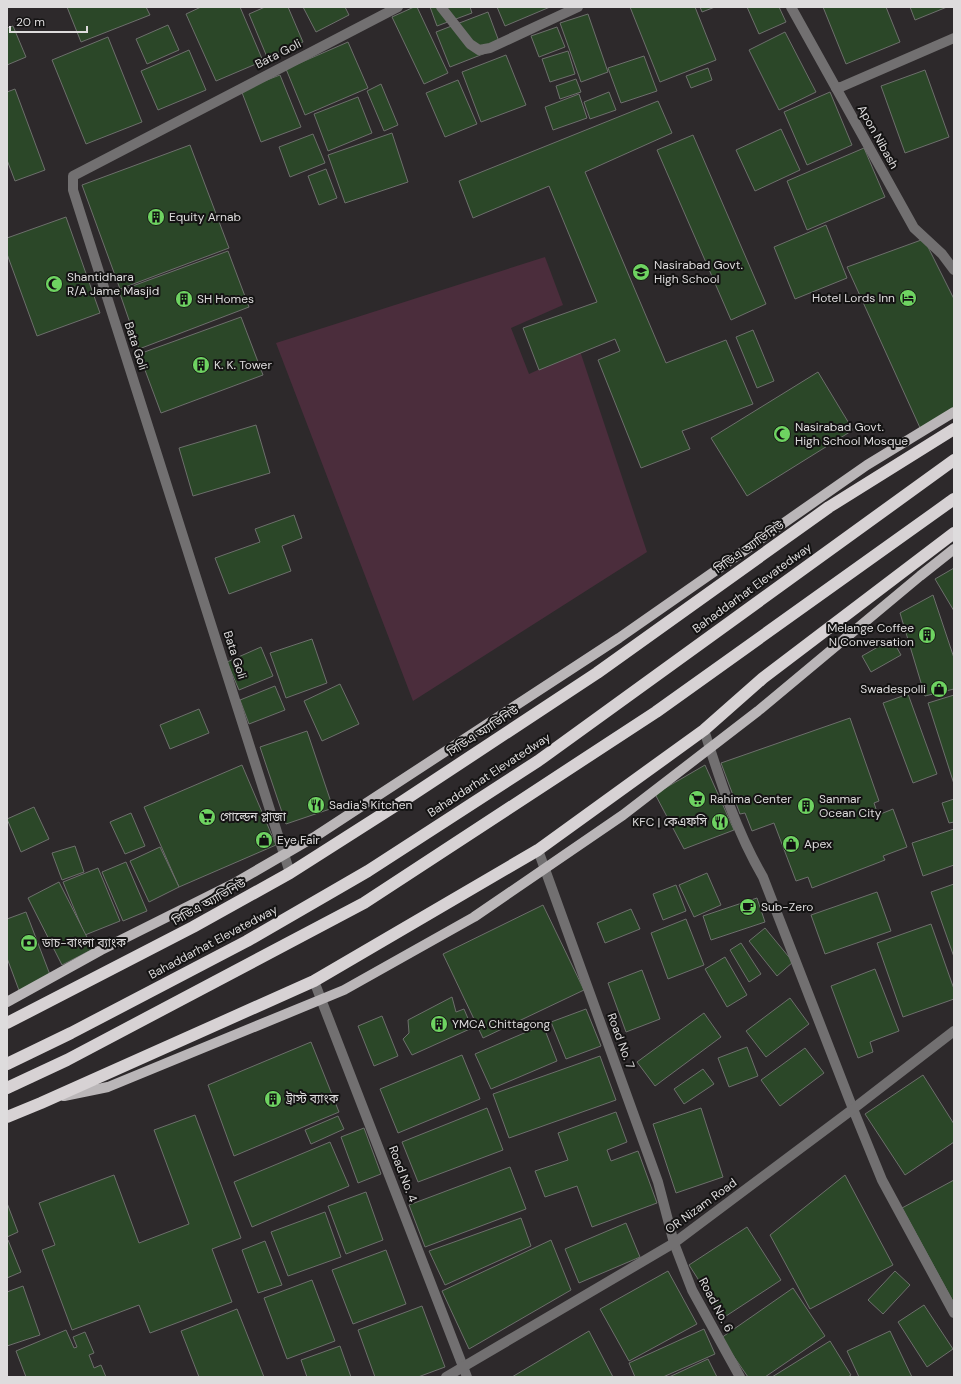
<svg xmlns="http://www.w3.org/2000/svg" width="961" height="1384" viewBox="0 0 961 1384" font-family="'DM Sans','Noto Sans Bengali',sans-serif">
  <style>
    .green { fill: #4b2d3c }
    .building { fill: #2b4728; stroke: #6d6f6c }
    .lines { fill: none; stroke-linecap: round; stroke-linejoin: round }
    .minor { stroke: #727071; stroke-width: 10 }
    .major { stroke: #bab6b8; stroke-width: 10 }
    .highway { stroke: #d7d2d4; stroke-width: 12 }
    .labels { text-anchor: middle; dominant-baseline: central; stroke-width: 4; stroke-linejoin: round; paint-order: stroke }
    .street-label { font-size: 12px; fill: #dedcdd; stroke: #141313 }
    .poi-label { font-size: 12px; fill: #dedcdd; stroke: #141313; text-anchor: start }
  </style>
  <rect width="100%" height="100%" fill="#2d292b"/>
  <path class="green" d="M545 257 563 305 511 328 529 374 580 351 647 552 413 701 276 343Z"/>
  <g class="building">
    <path d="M67 7H146L150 15 81 42Z"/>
    <path d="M201 7H240L263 61 216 81 186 14Z"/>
    <path d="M265 7H288L303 42 267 57 249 14Z"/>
    <path d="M303 7H345L349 15 316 32Z"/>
    <path d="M414 7H417L448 73 424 84 392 17Z"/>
    <path d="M430 7H470L472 13 437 26Z"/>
    <path d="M497 7H550L505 26Z"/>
    <path d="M630 7H695L716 60 660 82Z"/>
    <path d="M700 7H715L702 12Z"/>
    <path d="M747 7H779L786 22 759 34Z"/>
    <path d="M823 7H886L900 42 846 64Z"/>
    <path d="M910 7H947L915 20Z"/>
    <path d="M488 12 501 47 450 67 436 32Z"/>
    <path d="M588 14 608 72 581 82 560 23Z"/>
    <path d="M168 25 179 50 147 64 136 39Z"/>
    <path d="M13 26 26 57 7 65V28Z"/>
    <path d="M557 27 565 47 539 57 531 36Z"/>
    <path d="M785 32 816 92 779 110 749 50Z"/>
    <path d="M108 37 142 122 86 144 52 60Z"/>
    <path d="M348 42 368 88 305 115 286 69Z"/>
    <path d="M189 50 206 90 158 110 141 71Z"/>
    <path d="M568 51 575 74 550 82 542 59Z"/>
    <path d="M506 55 526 105 481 122 462 72Z"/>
    <path d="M644 56 657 91 621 103 608 68Z"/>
    <path d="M708 68 712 80 691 88 686 76Z"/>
    <path d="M925 70 949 137 905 153 881 86Z"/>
    <path d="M280 75 301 127 261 142 241 90Z"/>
    <path d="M576 79 581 92 560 99 556 86Z"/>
    <path d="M458 80 477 124 445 137 426 93Z"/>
    <path d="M381 84 398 125 384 131 367 91Z"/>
    <path d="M15 89 45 170 15 181 7 160V92Z"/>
    <path d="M609 92 616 110 590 119 584 102Z"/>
    <path d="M830 92 852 145 807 165 784 112Z"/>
    <path d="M579 94 587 118 553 130 545 107Z"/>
    <path d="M358 97 372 133 328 151 314 114Z"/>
    <path d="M658 101 672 133 585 172 666 363 726 340 753 404 682 431 690 449 641 468 598 360 620 351 615 339 539 370 523 328 597 302 549 186 473 218 459 181Z"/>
    <path d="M781 129 800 170 755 191 736 150Z"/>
    <path d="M392 133 408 182 345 203 328 155Z"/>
    <path d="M313 134 325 163 290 177 279 147Z"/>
    <path d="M693 135 766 304 731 320 657 150Z"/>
    <path d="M190 145 229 248 120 289 82 185Z"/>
    <path d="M864 148 885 197 807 230 787 181Z"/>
    <path d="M326 169 337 198 319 205 308 176Z"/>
    <path d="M66 217 100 313 37 336 7 254V238Z"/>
    <path d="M826 225 847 278 795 299 774 247Z"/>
    <path d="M924 239 954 299V414L921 430 847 267Z"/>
    <path d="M228 251 249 307 139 349 119 291Z"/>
    <path d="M241 317 263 375 161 413 139 354Z"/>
    <path d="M753 330 774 381 757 388 736 337Z"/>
    <path d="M818 372 853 430 747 496 711 438Z"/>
    <path d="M256 425 270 473 193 496 179 448Z"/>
    <path d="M294 515 302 538 282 546 291 571 229 594 215 558 260 542 255 529Z"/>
    <path d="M954 568V611L935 579Z"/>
    <path d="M933 595 954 658V689L925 696 900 613Z"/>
    <path d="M312 639 327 683 286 698 270 653Z"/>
    <path d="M892 639 901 655 871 672 862 656Z"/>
    <path d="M261 647 273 676 239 690 227 662Z"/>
    <path d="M340 684 359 724 322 741 304 701Z"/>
    <path d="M275 686 285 710 249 724 240 700Z"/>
    <path d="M908 694 937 774 913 783 883 703Z"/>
    <path d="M954 695V784L928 703Z"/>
    <path d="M199 709 209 733 170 749 160 725Z"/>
    <path d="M850 718 879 801 874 803 878 815 893 809 907 847 883 856 885 860 812 888 808 877 796 881 774 823 752 831 745 813 740 814 721 763Z"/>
    <path d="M307 731 333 808 286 824 260 747Z"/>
    <path d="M242 765 276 845 179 887 144 807Z"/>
    <path d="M705 765 734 830 684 849 655 794Z"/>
    <path d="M954 799V822L949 823 942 803Z"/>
    <path d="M34 807 49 839 21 852 7 819Z"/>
    <path d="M131 813 145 846 125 854 110 822Z"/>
    <path d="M954 829V865L923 876 912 843Z"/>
    <path d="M75 846 84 872 62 880 52 853Z"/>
    <path d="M160 847 179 887 149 902 130 861Z"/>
    <path d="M126 862 147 911 123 921 102 872Z"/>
    <path d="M98 868 120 921 85 935 63 882Z"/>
    <path d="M707 873 721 905 694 917 679 885Z"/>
    <path d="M59 882 93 949 62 965 28 898Z"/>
    <path d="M954 884V957L931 892Z"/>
    <path d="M676 885 686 911 663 920 653 894Z"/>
    <path d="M877 892 891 931 825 954 811 915Z"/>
    <path d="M757 898 765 922 711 940 703 916Z"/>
    <path d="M543 905 584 990 483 1038 443 954Z"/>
    <path d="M631 909 640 929 605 943 597 923Z"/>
    <path d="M26 912 52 980 20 993 7 958V919Z"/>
    <path d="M686 919 704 965 668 979 651 933Z"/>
    <path d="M931 924 954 989V999L903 1017 877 943Z"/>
    <path d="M765 928 793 962 777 976 749 941Z"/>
    <path d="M741 943 761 974 749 982 730 950Z"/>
    <path d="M725 957 747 995 727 1007 705 969Z"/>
    <path d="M875 969 899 1031 870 1042 873 1052 858 1058 831 986Z"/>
    <path d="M642 970 660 1019 626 1032 608 983Z"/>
    <path d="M452 997 456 1012 464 1009 472 1028 412 1055 403 1039 409 1033 408 1020Z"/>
    <path d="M790 998 809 1024 766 1057 746 1031Z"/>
    <path d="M586 1009 601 1046 566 1059 551 1022Z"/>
    <path d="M704 1013 721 1037 655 1086 637 1062Z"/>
    <path d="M382 1016 398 1056 374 1066 358 1026Z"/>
    <path d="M543 1025 557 1061 491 1089 475 1054Z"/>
    <path d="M311 1042 339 1112 234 1156 208 1085Z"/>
    <path d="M747 1047 758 1076 729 1087 718 1058Z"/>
    <path d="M805 1048 824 1073 780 1106 761 1080Z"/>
    <path d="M462 1055 480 1099 398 1133 380 1089Z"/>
    <path d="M600 1056 616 1100 509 1138 493 1094Z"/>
    <path d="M703 1069 714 1084 684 1104 674 1089Z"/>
    <path d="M923 1075 954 1124V1142L905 1175 865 1114Z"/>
    <path d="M487 1108 503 1150 418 1182 402 1142Z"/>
    <path d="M701 1108 723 1177 676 1193 653 1124Z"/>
    <path d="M616 1112 627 1142 607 1150 611 1161 638 1151 657 1203 592 1227 577 1186 545 1197 535 1171 568 1160 558 1133Z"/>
    <path d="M195 1115 241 1238 212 1249 232 1302 150 1333 139 1305 72 1330 42 1250 55 1245 39 1203 114 1175 139 1243 189 1224 154 1130Z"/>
    <path d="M338 1116 344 1129 311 1144 305 1130Z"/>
    <path d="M364 1128 381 1174 358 1183 341 1137Z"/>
    <path d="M330 1142 349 1186 252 1227 234 1182Z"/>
    <path d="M510 1167 526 1209 425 1247 409 1205Z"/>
    <path d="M845 1175 893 1265 810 1309 770 1235Z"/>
    <path d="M954 1180V1303L902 1208Z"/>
    <path d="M366 1192 383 1240 346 1254 328 1206Z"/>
    <path d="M7 1203 18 1232 7 1237Z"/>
    <path d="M325 1212 341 1257 288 1276 271 1232Z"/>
    <path d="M521 1218 531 1246 445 1285 429 1251Z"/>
    <path d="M626 1223 640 1257 579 1283 565 1249Z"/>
    <path d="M747 1227 781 1280 723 1318 689 1265Z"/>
    <path d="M7 1240H8L21 1272 7 1278Z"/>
    <path d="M551 1240 571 1290 469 1349 442 1291Z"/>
    <path d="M265 1241 282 1285 258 1293 242 1250Z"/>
    <path d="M386 1250 406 1304 353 1324 332 1270Z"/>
    <path d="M668 1271 697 1324 629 1361 600 1309Z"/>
    <path d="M895 1271 910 1285 883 1314 868 1300Z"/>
    <path d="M312 1280 335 1341 287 1359 264 1298Z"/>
    <path d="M23 1286 40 1335 7 1346V1292Z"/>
    <path d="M793 1288 825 1336 765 1377H748L721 1338Z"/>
    <path d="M924 1305 953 1349 927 1367 898 1322Z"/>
    <path d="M422 1306 445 1367 418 1377H375L358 1330Z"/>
    <path d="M237 1309 264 1377H199L181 1331Z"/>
    <path d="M704 1329 715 1354 663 1377H635L629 1363Z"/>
    <path d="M66 1330 74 1348 77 1347 73 1337 85 1332 94 1353 89 1355 94 1368 101 1365 106 1377H26L16 1351Z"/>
    <path d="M589 1331 613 1377H512Z"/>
    <path d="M890 1331 912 1377H859L847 1351Z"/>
    <path d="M830 1341 851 1375 848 1377H772Z"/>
    <path d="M340 1346 351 1377H307L301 1360Z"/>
    <path d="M708 1359 717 1377H669Z"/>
  </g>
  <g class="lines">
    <g class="minor">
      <path d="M441 7 470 44 479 50 490 48 578 7"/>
      <path d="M791 7 914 228 942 254 954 270"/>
      <path d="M836 88 841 87 954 38"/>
      <path d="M704 730C720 780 736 831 763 877L853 1109 882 1180 954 1313"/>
      <path d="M538 850 658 1182 674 1243 692 1290 740 1377"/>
      <path d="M290 873 73 190V176L398 7"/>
      <path d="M314 981 467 1377"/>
      <path d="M446 1377 674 1243 853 1109 954 1031"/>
    </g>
    <g class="major">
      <path d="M7 1002 101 950 233 884 316 836 619 638 867 465 954 412"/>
      <path d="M64 1096 108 1087 344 990 474 917 623 815 758 711 920 576 954 549"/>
    </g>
    <g class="highway">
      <path d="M7 1023 193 927 290 873 403 801 597 673 829 507 954 429"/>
      <path d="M7 1064 71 1033 247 941 368 871 538 761 954 460"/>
      <path d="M7 1088 67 1060 364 903 656 712 954 499"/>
      <path d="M7 1117 41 1103 314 981 538 850 704 730 763 678 954 533"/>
    </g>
  </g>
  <defs>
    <g id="building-disc" transform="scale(0.9)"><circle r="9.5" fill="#6ed361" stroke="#141313"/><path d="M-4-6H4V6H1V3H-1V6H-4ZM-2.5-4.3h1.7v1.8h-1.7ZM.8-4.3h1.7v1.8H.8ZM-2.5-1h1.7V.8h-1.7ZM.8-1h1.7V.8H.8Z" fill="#111"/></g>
    <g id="school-disc" transform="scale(0.9)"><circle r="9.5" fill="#6ed361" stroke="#141313"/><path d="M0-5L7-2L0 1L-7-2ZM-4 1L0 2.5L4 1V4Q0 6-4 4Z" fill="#111"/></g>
    <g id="mosque-disc" transform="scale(0.9)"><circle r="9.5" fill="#6ed361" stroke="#141313"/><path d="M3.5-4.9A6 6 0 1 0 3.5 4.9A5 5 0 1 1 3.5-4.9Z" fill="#111"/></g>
    <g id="hotel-disc" transform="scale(0.9)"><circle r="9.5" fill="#6ed361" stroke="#141313"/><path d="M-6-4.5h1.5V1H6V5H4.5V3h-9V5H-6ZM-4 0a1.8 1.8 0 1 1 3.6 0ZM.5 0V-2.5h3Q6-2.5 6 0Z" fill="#111"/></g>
    <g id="shop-disc" transform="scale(0.9)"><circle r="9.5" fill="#6ed361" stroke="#141313"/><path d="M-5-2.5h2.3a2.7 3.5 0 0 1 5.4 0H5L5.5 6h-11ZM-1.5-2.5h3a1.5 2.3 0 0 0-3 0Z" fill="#111"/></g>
    <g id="supermarket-disc" transform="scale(0.9)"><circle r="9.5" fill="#6ed361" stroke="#141313"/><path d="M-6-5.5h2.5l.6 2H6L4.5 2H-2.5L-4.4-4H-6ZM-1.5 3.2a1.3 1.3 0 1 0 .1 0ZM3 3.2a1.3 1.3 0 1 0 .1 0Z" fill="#111"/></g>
    <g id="restaurant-disc" transform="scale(0.9)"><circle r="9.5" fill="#6ed361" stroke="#141313"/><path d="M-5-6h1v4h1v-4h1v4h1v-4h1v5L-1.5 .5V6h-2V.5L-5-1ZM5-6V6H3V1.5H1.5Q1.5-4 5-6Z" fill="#111"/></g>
    <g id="cafe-disc" transform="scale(0.9)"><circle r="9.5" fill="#6ed361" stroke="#141313"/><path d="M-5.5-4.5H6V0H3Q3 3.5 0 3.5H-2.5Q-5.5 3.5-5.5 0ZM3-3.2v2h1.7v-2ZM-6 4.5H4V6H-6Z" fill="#111"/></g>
    <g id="bank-disc" transform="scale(0.9)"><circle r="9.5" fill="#6ed361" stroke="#141313"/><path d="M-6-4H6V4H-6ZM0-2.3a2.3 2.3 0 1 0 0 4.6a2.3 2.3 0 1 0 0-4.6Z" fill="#111"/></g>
  </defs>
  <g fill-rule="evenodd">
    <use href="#building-disc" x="156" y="217"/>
    <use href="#school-disc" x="641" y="272"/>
    <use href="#mosque-disc" x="54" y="284"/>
    <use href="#hotel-disc" x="908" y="298"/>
    <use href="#building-disc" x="184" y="299"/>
    <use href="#building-disc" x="201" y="365"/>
    <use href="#mosque-disc" x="782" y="434"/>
    <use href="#building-disc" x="927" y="635"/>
    <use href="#shop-disc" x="939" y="689"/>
    <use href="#supermarket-disc" x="697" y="799"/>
    <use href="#restaurant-disc" x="316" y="805"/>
    <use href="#building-disc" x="806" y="806"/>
    <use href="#supermarket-disc" x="207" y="817"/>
    <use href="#restaurant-disc" x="720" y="822"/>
    <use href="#shop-disc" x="264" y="840"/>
    <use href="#shop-disc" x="791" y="844"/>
    <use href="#cafe-disc" x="748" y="907"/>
    <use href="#bank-disc" x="29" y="943"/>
    <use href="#building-disc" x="439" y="1024"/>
    <use href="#building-disc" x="273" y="1099"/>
  </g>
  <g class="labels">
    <g class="street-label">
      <text transform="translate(278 54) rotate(-27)">Bata Goli</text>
      <text transform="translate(878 137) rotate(61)">Apon Nibash</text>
      <text transform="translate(136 346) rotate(72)">Bata Goli</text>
      <text transform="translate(749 547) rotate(-35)">সিডিএ অ্যাভিনিউ</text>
      <text transform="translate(752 588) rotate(-36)">Bahaddarhat Elevatedway</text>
      <text transform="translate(235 655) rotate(72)">Bata Goli</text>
      <text transform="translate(483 731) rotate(-33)">সিডিএ অ্যাভিনিউ</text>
      <text transform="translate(489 775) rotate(-33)">Bahaddarhat Elevatedway</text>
      <text transform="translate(209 902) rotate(-29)">সিডিএ অ্যাভিনিউ</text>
      <text transform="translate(213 942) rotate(-28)">Bahaddarhat Elevatedway</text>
      <text transform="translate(621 1041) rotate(70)">Road No. 7</text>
      <text transform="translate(403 1174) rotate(69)">Road No. 4</text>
      <text transform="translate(701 1206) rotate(-36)">OR Nizam Road</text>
      <text transform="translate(716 1305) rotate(62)">Road No. 6</text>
    </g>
    <g class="poi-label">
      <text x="169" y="217">Equity Arnab</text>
      <text x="654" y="265">Nasirabad Govt.<tspan x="654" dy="14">High School</tspan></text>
      <text x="67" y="277">Shantidhara<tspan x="67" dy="14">R/A Jame Masjid</tspan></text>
      <text x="895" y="298" text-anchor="end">Hotel Lords Inn</text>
      <text x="197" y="299">SH Homes</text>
      <text x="214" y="365">K. K. Tower</text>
      <text x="795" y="427">Nasirabad Govt.<tspan x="795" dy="14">High School Mosque</tspan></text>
      <text x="914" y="628" text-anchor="end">Melange Coffee<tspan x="914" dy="14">N Conversation</tspan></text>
      <text x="926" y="689" text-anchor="end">Swadespolli</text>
      <text x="710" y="799">Rahima Center</text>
      <text x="819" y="799">Sanmar<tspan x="819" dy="14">Ocean City</tspan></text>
      <text x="329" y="805">Sadia's Kitchen</text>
      <text x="220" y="817">গোল্ডেন প্লাজা</text>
      <text x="707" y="822" text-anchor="end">KFC | কেএফসি</text>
      <text x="277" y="840">Eye Fair</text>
      <text x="804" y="844">Apex</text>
      <text x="761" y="907">Sub-Zero</text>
      <text x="42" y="943">ডাচ-বাংলা ব্যাংক</text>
      <text x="452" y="1024">YMCA Chittagong</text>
      <text x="286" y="1099">ট্রাস্ট ব্যাংক</text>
    </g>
  </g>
  <rect width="961" height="1384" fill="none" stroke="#dedcdd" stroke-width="16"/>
  <path d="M10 26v6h77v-6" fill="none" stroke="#dedcdd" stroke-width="2"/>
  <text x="16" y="26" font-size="12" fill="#dedcdd" stroke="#141313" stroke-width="3" paint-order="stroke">20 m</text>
</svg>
